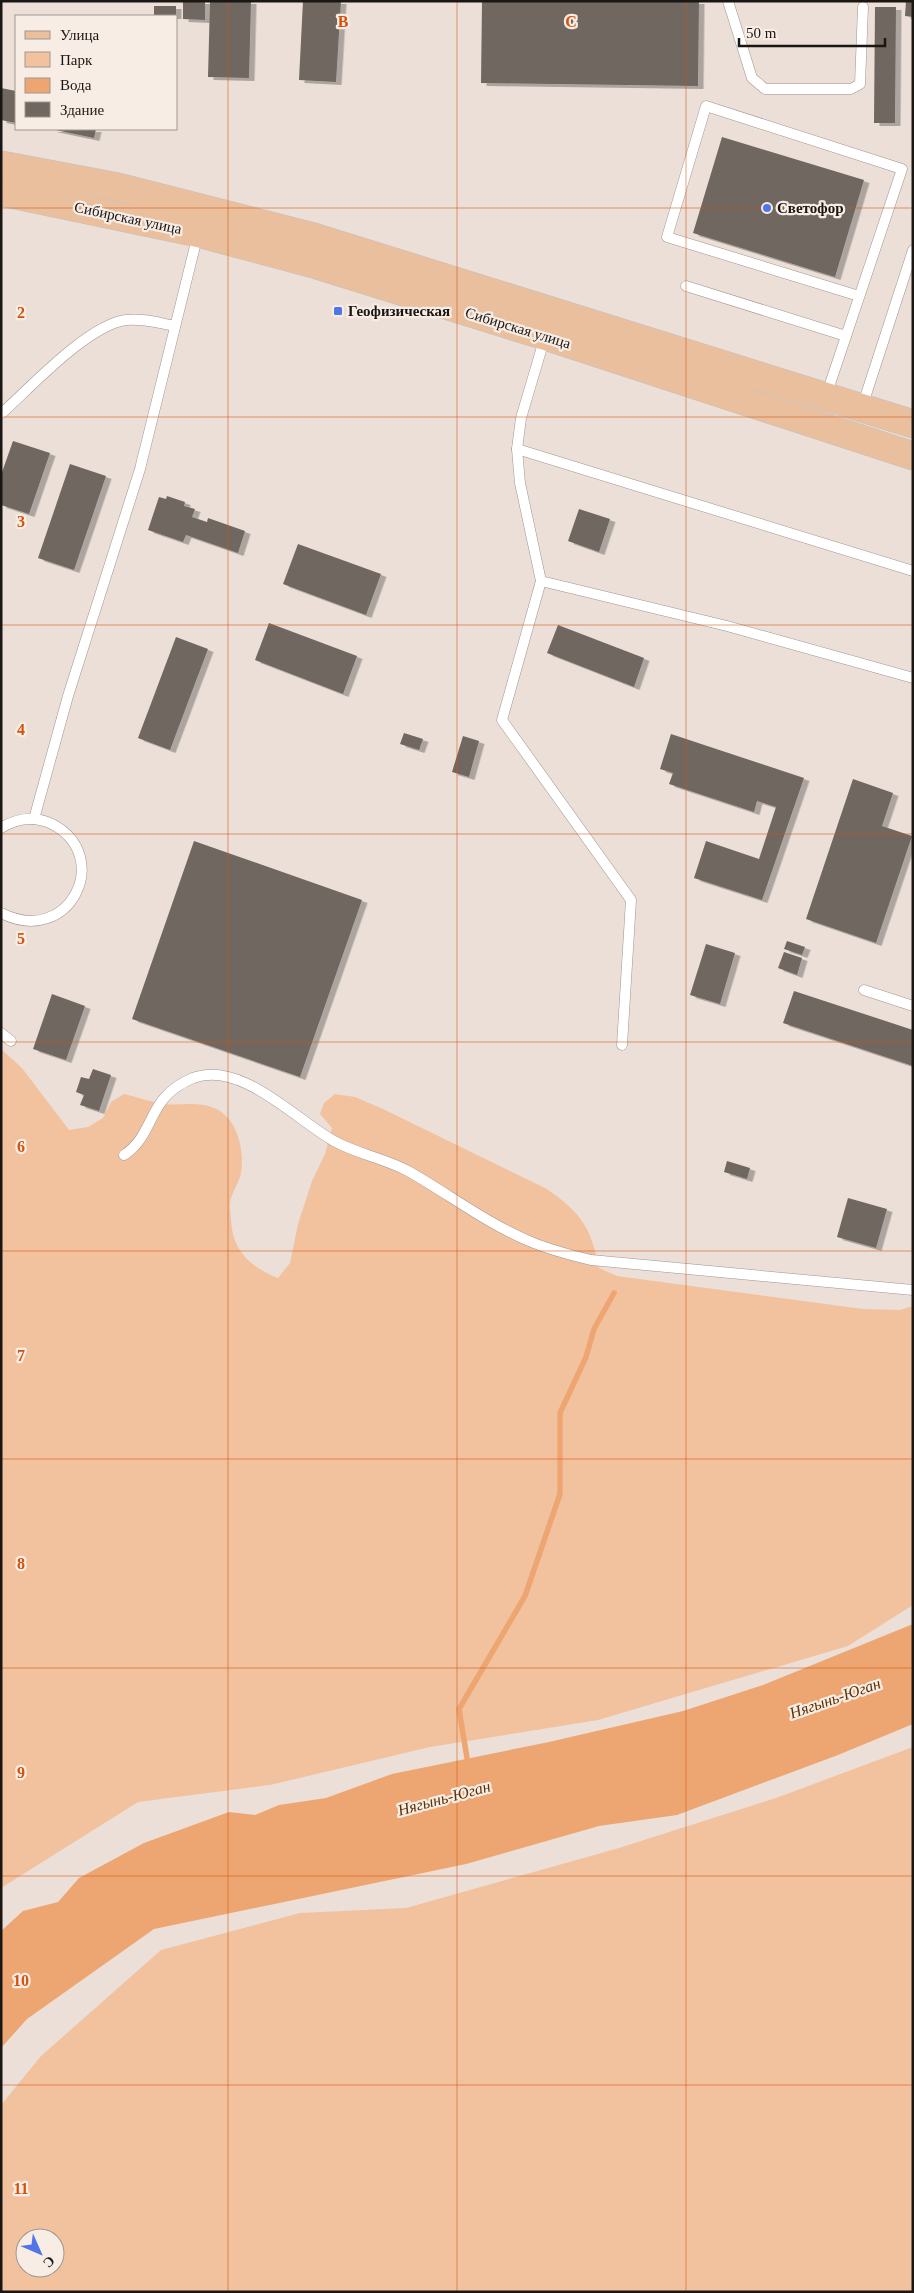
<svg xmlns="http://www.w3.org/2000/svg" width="914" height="2293" viewBox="0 0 914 2293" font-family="'Times New Roman',serif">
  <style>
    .green { fill: #f2c29f; fill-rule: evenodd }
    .water { fill: #eda671 }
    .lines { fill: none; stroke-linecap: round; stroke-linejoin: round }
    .stream { stroke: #eda671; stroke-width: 5.5 }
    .building { fill: #706760; filter: url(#shadow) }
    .service-casing { stroke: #a0968e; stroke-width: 11 }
    .primary-casing { stroke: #c3c2c2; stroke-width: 29 }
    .service { stroke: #fff; stroke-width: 10 }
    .primary { stroke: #e9bf9e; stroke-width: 28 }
    .grid { fill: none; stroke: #d3520d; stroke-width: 1; stroke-opacity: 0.55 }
    .poi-dot { fill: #5075e9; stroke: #f8ede5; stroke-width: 2 }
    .labels { text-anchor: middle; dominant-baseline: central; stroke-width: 4.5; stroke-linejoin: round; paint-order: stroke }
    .poi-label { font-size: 15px; font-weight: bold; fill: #1a1613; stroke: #f8ede5; text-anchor: start }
    .street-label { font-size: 15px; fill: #1a1613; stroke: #f8ede5 }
    .water-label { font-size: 16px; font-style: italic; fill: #5c3004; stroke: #f8ede5 }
    .grid-label { font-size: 16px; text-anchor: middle; font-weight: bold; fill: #d3520d; stroke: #f8ede5; stroke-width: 4.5; stroke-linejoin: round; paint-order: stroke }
  </style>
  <defs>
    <filter id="shadow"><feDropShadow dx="5.5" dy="3" stdDeviation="0" flood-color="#0004"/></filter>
  </defs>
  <rect width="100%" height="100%" fill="#ebdfd8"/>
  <g class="green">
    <path d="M1 1049 22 1068 69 1130 88 1127 103 1118 111 1102 124 1094C137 1097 151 1102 165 1104 179 1106 198 1101 214 1108 237 1117 245 1150 241 1173 239 1183 232 1192 230 1202 229 1208 231 1215 231 1221 233 1252 251 1267 278 1278L290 1263 298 1224 312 1181 325 1154 332 1128 320 1114 324 1103 335 1094 355 1097 383 1109 547 1189C581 1213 591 1227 599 1268L617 1276 863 1309 900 1310 913 1306V1605L848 1646 598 1720 430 1747 270 1785 138 1802 1 1888Z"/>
    <path d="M913 1747V2292H1V2105L41 2056 161 1950 300 1913 406 1908 619 1848 776 1798ZM25 2238H55V2268H25Z"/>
  </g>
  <path class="water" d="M913 1624V1724L838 1755 677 1815 599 1826 466 1864 154 1929 27 2019 1 2048V1931L23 1911 58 1902 79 1878 144 1843 229 1812 255 1815 279 1805 326 1798 392 1774 549 1742 683 1711 763 1685Z"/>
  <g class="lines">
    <path class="stream" d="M467 1758 459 1709 525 1596 560 1494V1413L586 1357 594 1329 614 1293"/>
  </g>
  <g class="building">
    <path d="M183 1H205V20L183 19Z"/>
    <path d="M210 1H251L249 78 208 77Z"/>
    <path d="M303 1H341L336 82 299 80Z"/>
    <path d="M482 1H699L698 86 481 83Z"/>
    <path d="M906 1H913V17L905 16Z"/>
    <rect x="154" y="6" width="22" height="10"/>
    <path d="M875 7H896L895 123H874Z"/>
    <path d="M1 88 16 91V123L1 120Z"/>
    <path d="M51 129H96L94 138Z"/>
    <path d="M722 137 864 180 835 277 693 233Z"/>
    <path d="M13 441 50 453 29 514 1 505V475Z"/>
    <path d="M70 464 106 476 74 570 38 558Z"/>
    <path d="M167 496 185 502 184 506 195 509 192 517 207 522 208 518 245 531 238 553 186 535 183 542 148 530 159 497 166 499Z"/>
    <path d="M579 509 610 519 599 552 568 541Z"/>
    <path d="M298 544 381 574 366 615 283 584Z"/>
    <path d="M269 623 357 656 343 694 255 660Z"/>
    <path d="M558 625 644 658 634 687 547 653Z"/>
    <path d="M176 637 208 649 170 750 138 738Z"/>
    <path d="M404 733 423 739 419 750 400 744Z"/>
    <path d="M671 734 804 778 762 900 694 878 706 841 759 859 776 807 757 801 754 812 669 784 673 773 660 769Z"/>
    <path d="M463 736 479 741 469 777 452 772Z"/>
    <path d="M853 779 893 793 882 826 912 836 876 943 806 919Z"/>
    <path d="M194 841 362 900 300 1077 132 1019Z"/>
    <path d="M787 941 805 947 802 955 784 949Z"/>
    <path d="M706 944 735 953 720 1004 690 995Z"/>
    <path d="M784 952 802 958 797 975 778 968Z"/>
    <path d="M794 991 913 1030V1066L783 1023Z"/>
    <path d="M52 994 85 1006 66 1060 33 1049Z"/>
    <path d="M93 1069 111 1075 99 1111 80 1105 84 1095 76 1092 81 1077 89 1079Z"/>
    <path d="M727 1161 750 1168 747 1179 724 1172Z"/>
    <path d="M848 1198 887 1209 876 1248 837 1237Z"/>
  </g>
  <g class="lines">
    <g class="service-casing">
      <g id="service">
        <path d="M728 1 752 78 765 89H851L860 84 863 7"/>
        <path d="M686 286 846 336"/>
        <path d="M545 337 521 418 517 449 520 483 541 581 502 720 631 900 622 1045"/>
        <path d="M826 396 902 169 706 106 667 237 859 296"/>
        <path d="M862 407 913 250"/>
        <path d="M2 413C32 386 88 325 126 320 143 318 159 323 175 326"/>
        <path d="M517 449 913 571"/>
        <path d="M541 581 727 626 913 678"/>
        <path d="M34 819 68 696 140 469 198 234"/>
        <path d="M1 828C17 818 35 816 52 824 114 856 70 948 1 913"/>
        <path d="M864 990 913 1006"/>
        <path d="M1 1033 11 1041"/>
        <path d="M124 1155C156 1134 146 1097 193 1078 241 1060 296 1120 334 1141 357 1154 384 1158 408 1171 447 1193 488 1224 529 1241 550 1250 570 1255 591 1260L913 1290"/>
      </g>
    </g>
    <g class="primary-casing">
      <g id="primary">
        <path d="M1 165 118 187 314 237 913 424"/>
        <path d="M1 192 198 233 310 263 545 336 913 456"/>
      </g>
    </g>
    <use href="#service" class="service"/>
    <use href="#primary" class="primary"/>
  </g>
  <path class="grid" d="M228 1V2292M457 1V2292M686 1V2292M1 208H913M1 417H913M1 625H913M1 834H913M1 1042H913M1 1251H913M1 1459H913M1 1668H913M1 1876H913M1 2085H913"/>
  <g class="poi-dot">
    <circle cx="767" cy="208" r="5"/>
    <rect x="333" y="306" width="10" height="10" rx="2.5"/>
  </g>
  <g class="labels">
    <g class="poi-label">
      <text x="777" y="208">Светофор</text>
      <text x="348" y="311">Геофизическая</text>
    </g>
    <g class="street-label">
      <text transform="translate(128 218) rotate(12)">Сибирская улица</text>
      <text transform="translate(518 328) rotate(17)">Сибирская улица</text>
    </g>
    <g class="water-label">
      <text transform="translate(835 1698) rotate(-19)">Нягынь-Юган</text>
      <text transform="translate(444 1798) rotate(-15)">Нягынь-Юган</text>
    </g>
  </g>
  <g class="grid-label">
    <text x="343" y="27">B</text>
    <text x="571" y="27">C</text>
    <text x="21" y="318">2</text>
    <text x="21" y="527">3</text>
    <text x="21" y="735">4</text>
    <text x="21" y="944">5</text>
    <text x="21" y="1152">6</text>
    <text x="21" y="1361">7</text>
    <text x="21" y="1569">8</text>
    <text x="21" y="1778">9</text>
    <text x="21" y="1986">10</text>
    <text x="21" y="2194">11</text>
  </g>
  <rect width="914" height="2293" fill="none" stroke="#1a1613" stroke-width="5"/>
  <rect x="15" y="15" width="162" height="115" fill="#f8ede5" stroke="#9f9791"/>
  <rect x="25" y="31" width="25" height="8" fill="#e9bf9e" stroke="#9f9791"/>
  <text x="60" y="40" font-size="15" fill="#1a1613">Улица</text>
  <rect x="25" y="52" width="25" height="15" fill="#f2c29f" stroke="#9f9791"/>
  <text x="60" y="65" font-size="15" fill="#1a1613">Парк</text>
  <rect x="25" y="78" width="25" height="15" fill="#eda671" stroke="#9f9791"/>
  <text x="60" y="90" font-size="15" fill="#1a1613">Вода</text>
  <rect x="25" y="102" width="25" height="15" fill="#706760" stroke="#9f9791"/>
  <text x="60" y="115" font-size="15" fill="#1a1613">Здание</text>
  <g transform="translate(40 2253) rotate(135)"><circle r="24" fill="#f8ede5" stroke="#9f9791"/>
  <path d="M0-4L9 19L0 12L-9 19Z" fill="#5075e9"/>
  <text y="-8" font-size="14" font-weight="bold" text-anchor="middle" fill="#1a1613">С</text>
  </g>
  <path d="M739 38v8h146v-8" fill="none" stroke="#1a1613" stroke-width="2.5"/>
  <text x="746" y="38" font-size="15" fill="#1a1613" stroke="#f8ede5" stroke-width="4" paint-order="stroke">50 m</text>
</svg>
